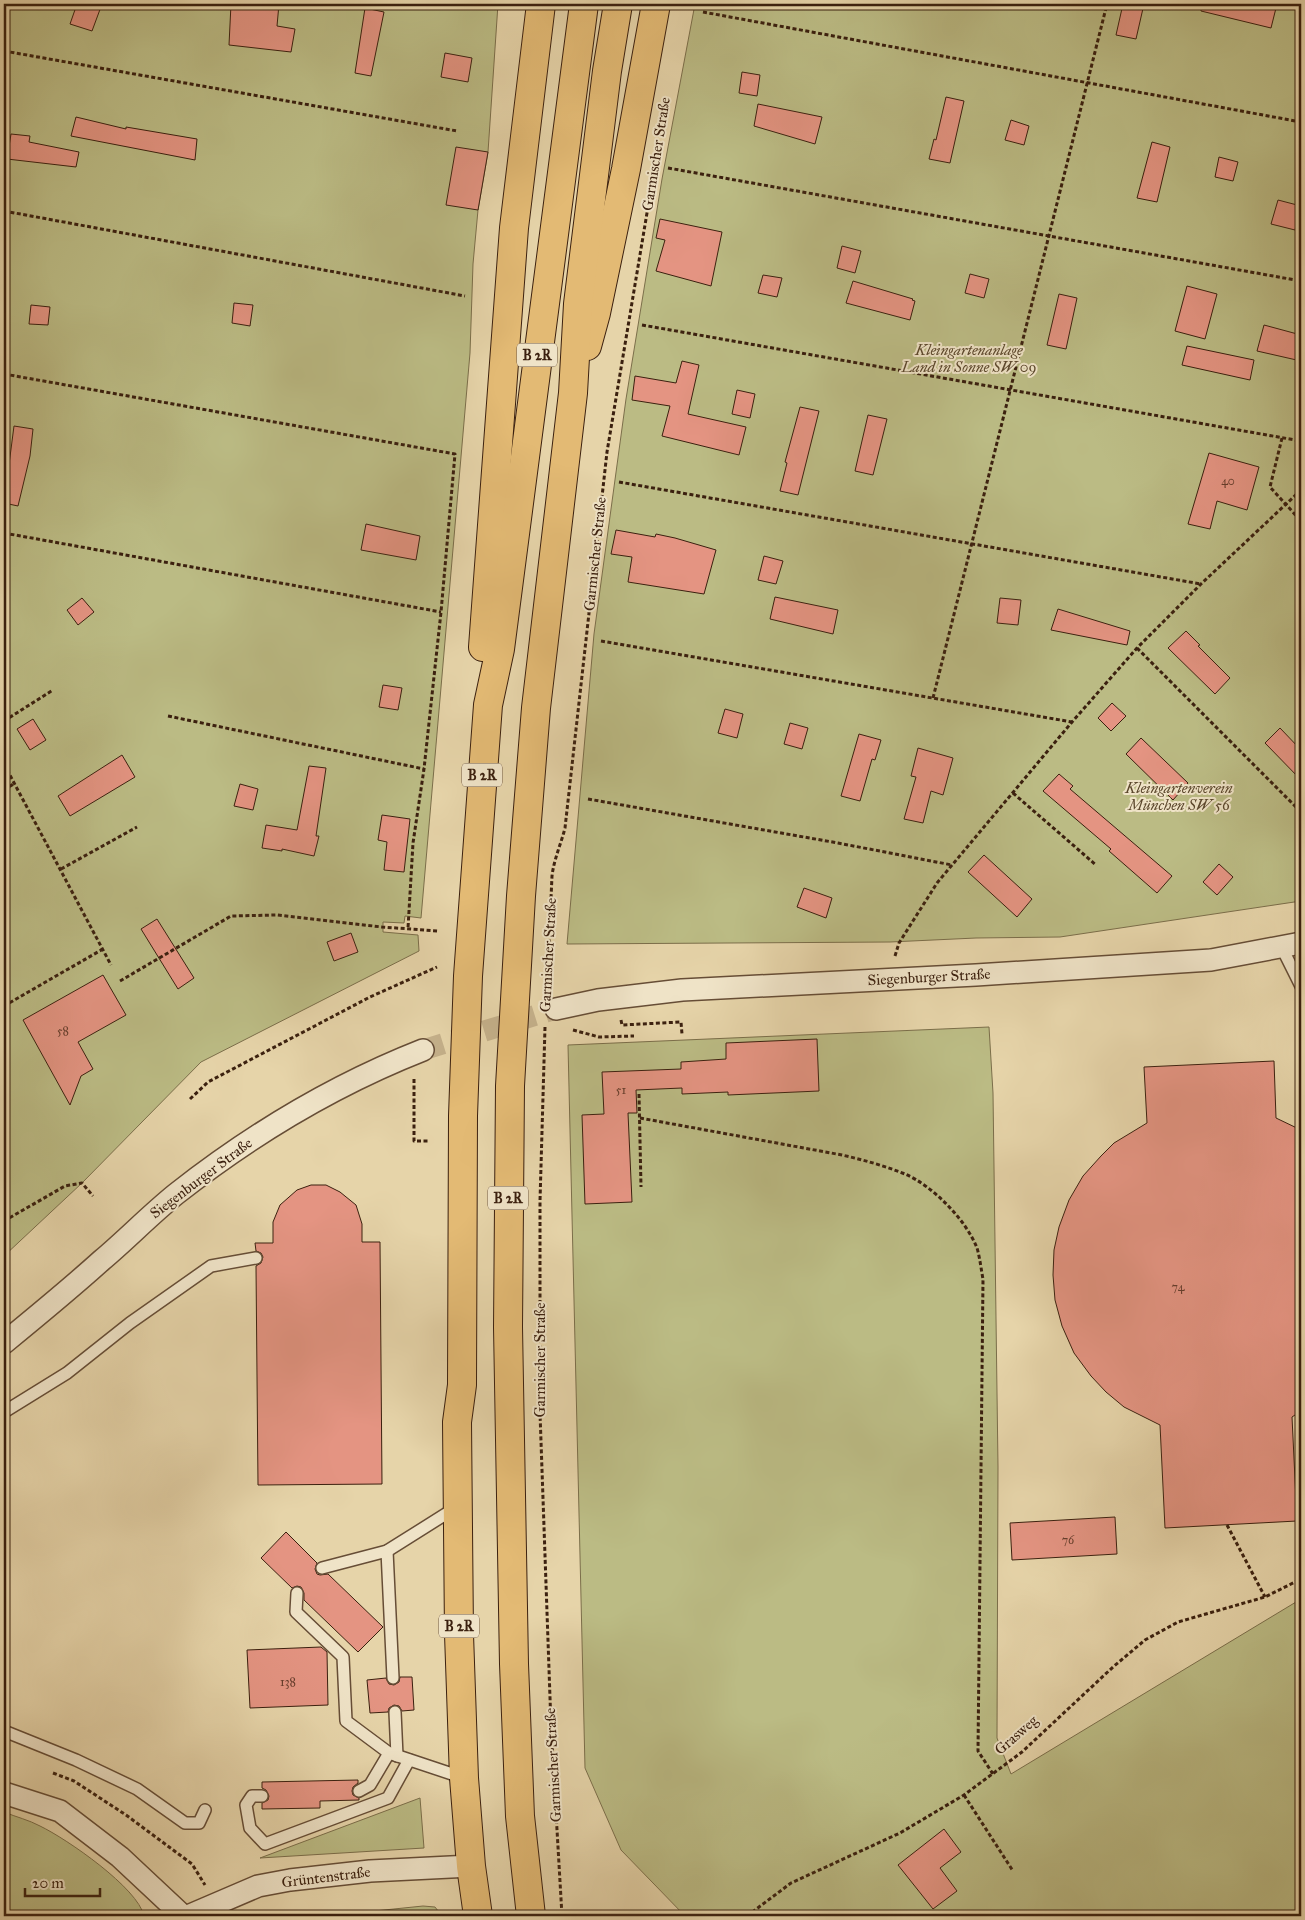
<svg xmlns="http://www.w3.org/2000/svg" width="1305" height="1920" viewBox="0 0 1305 1920" font-family="'IM FELL Great Primer',serif">
  <style>
    .green { fill: #bbbb84; stroke: #7b6e4a }
    .building { fill: #e49482; stroke: #3b200f }
    .lines { fill: none; stroke-linecap: round; stroke-linejoin: round }
    .street-tunnel { stroke: #c4b08a; stroke-width: 21; stroke-dasharray: 21 11; stroke-linecap: butt }
    .lane-casing { stroke: #664d36; stroke-width: 14 }
    .street-casing { stroke: #664d36; stroke-width: 24 }
    .highway-casing { stroke: #3b200f; stroke-width: 30 }
    .path { stroke: #3b200f; stroke-width: 3; stroke-dasharray: 4 2.5; stroke-linecap: butt }
    .lane { stroke: #efe3c7; stroke-width: 11 }
    .street { stroke: #efe3c7; stroke-width: 21 }
    .highway { stroke: #e3ba74; stroke-width: 28 }
    .labels { text-anchor: middle; dominant-baseline: central; stroke-width: 4; stroke-linejoin: round; paint-order: stroke }
    .number-label { font-size: 12px; fill: #653d2c }
    .shield { fill: #efe3c7; stroke: #715a46; stroke-width: 1 }
    .shield-label { font-size: 14px; font-weight: bold; fill: #3b200f }
    .street-label { font-size: 15px; fill: #3b200f; stroke: #efe3c7 }
    .park-label { font-size: 15px; font-style: italic; fill: #5b472c; stroke: #efe3c7 }
  </style>
  <rect width="100%" height="100%" fill="#e6d4a9"/>
  <filter id="stains"><feTurbulence type="fractalNoise" baseFrequency=".004" numOctaves="4"/><feColorMatrix values="0 0 0 0 .2 0 0 0 0 .09 0 0 0 0 .02 0 0 0 .5 -.17"/></filter>
  <radialGradient id="worn" r=".72"><stop offset=".6" stop-color="#630" stop-opacity="0"/><stop offset="1" stop-color="#630" stop-opacity=".3"/></radialGradient>
  <g class="green">
    <path d="M4 4H498L488 152 478 210 473 264 470 353 421 918 405 916 404 923 383 922V932L418 935 419 951 201 1062 82 1183 4 1256Z"/>
    <path d="M695 4H1301V901L1060 937 976 938 890 942 567 944 594 634 626 399 662 179Z"/>
    <path d="M989 1027 993 1093 998 1467 997 1738 1011 1774 1301 1599V1916H685L621 1850 585 1768 568 1045Z"/>
    <path d="M420 1798 424 1848 260 1858Z"/>
    <path d="M4 1812C16 1817 29 1820 40 1826 67 1839 138 1888 144 1916H4Z"/>
    <path d="M423 1906 435 1907 442 1916H326Z"/>
  </g>
  <g class="building">
    <path d="M77 4H102L92 31 70 24Z"/>
    <path d="M231 4H279L277 26 295 29 291 52 229 45Z"/>
    <path d="M1123 4H1144L1136 39 1116 35Z"/>
    <path d="M1201 4H1277L1271 28 1201 11Z"/>
    <path d="M365 8 384 12 371 76 355 73Z"/>
    <path d="M445 53 472 58 468 82 441 77Z"/>
    <path d="M742 72 760 75 757 96 739 93Z"/>
    <path d="M946 97 964 101 950 163 929 159 934 139 936 140Z"/>
    <path d="M758 104 822 117 815 144 754 126Z"/>
    <path d="M76 117 126 129V127L197 139 195 160 71 136Z"/>
    <path d="M1011 120 1029 126 1024 145 1005 140Z"/>
    <path d="M11 134 30 136 29 142 79 152 76 167 7 159Z"/>
    <path d="M1152 142 1170 147 1157 202 1137 198Z"/>
    <path d="M456 147 488 152 478 210 446 205Z"/>
    <path d="M1219 157 1238 162 1233 181 1215 177Z"/>
    <path d="M1278 200 1301 206 1295 230 1271 224Z"/>
    <path d="M660 219 722 232 711 286 656 271 665 240 656 238Z"/>
    <path d="M842 246 861 251 855 273 837 268Z"/>
    <path d="M970 274 989 279 984 298 965 293Z"/>
    <path d="M763 275 782 278 777 297 758 293Z"/>
    <path d="M853 281 913 299 912 300 915 301 910 320 846 303Z"/>
    <path d="M1187 286 1217 294 1205 339 1175 331Z"/>
    <path d="M1059 294 1077 298 1066 349 1047 345Z"/>
    <path d="M234 303 253 305 250 326 232 323Z"/>
    <path d="M31 305 50 307 48 325 29 324Z"/>
    <path d="M1264 325 1301 335V361L1257 351Z"/>
    <path d="M1187 346 1254 360 1250 380 1182 365Z"/>
    <path d="M682 361 699 365 688 414 746 427 739 455 662 436 670 406 632 400 635 376 676 383Z"/>
    <path d="M737 390 755 394 750 418 732 414Z"/>
    <path d="M800 407 819 411 798 495 780 491 787 463 785 462Z"/>
    <path d="M868 415 887 419 873 475 855 471Z"/>
    <path d="M14 426 33 429 30 456 18 506 4 503Z"/>
    <path d="M1209 453 1259 467 1247 510 1217 501 1210 529 1188 524Z"/>
    <path d="M366 524 420 536 416 560 361 550Z"/>
    <path d="M616 530 655 537 656 534 675 538 716 550 704 594 628 582 632 557 611 554Z"/>
    <path d="M764 556 783 561 776 584 758 580Z"/>
    <path d="M775 597 838 610 833 634 770 619Z"/>
    <path d="M82 598 94 612 78 625 67 610Z"/>
    <path d="M1000 598 1021 600 1018 625 997 623Z"/>
    <path d="M1058 609 1130 631 1127 645 1051 630Z"/>
    <path d="M1186 631 1200 645 1198 646 1230 678 1215 694 1168 648Z"/>
    <path d="M383 685 402 688 398 710 379 707Z"/>
    <path d="M1112 703 1126 716 1111 731 1098 718Z"/>
    <path d="M725 709 743 714 737 738 718 733Z"/>
    <path d="M33 719 46 740 30 750 17 729Z"/>
    <path d="M790 723 808 728 802 749 784 744Z"/>
    <path d="M1280 728 1301 750V780L1265 743Z"/>
    <path d="M859 734 881 740 875 760 872 759 860 801 841 796Z"/>
    <path d="M1141 738 1188 783 1173 800 1126 754Z"/>
    <path d="M918 748 953 758 943 795 931 791 923 823 904 819 916 777 911 776Z"/>
    <path d="M122 755 135 777 70 816 58 796Z"/>
    <path d="M309 766 326 768 316 836H319L314 856 282 849V851L262 848 266 825 297 830Z"/>
    <path d="M1059 774 1073 786 1070 789 1172 876 1157 893 1109 851 1111 849 1043 791Z"/>
    <path d="M240 784 258 789 253 810 234 806Z"/>
    <path d="M382 815 410 819 404 872 384 870 387 842 378 840Z"/>
    <path d="M984 855 1032 899 1017 917 968 872Z"/>
    <path d="M1219 864 1233 877 1217 895 1203 882Z"/>
    <path d="M804 888 832 898 826 918 797 907Z"/>
    <path d="M157 919 194 978 178 989 141 929Z"/>
    <path d="M351 933 358 952 334 961 327 942Z"/>
    <path d="M103 975 126 1015 78 1042 93 1069 81 1076 70 1105 23 1020Z"/>
    <path d="M817 1039 819 1091 728 1095V1092L682 1094V1088L636 1090 637 1113H628L632 1202 585 1204 582 1115 604 1114 602 1072 681 1069V1062L726 1059V1043Z"/>
    <path d="M1274 1061 1276 1118 1301 1130V1411L1292 1417 1297 1521 1165 1528 1160 1425 1124 1407 1106 1392 1091 1376 1074 1353 1062 1326 1055 1300 1053 1275 1054 1250 1059 1227 1069 1200 1083 1176 1101 1156 1114 1143 1147 1123 1144 1067Z"/>
    <path d="M311 1185H326L340 1192 356 1205 362 1224V1242H380L382 1484 258 1485 256 1266 261 1263 263 1257 261 1253 256 1251 255 1243H273V1222L280 1205 297 1190Z"/>
    <path d="M1115 1517 1117 1554 1012 1560 1010 1523Z"/>
    <path d="M286 1532 317 1563 315 1569 317 1574 320 1575 328 1574 383 1627 358 1652 304 1600V1593L301 1587 297 1586 292 1588 261 1558Z"/>
    <path d="M321 1647 327 1652 328 1705 250 1708 247 1650Z"/>
    <path d="M400 1677H412L414 1710 402 1711 399 1706 394 1705 389 1708 388 1712 370 1713 367 1680 386 1678 389 1684 394 1685 399 1682Z"/>
    <path d="M358 1780V1783L353 1787 352 1791 353 1795 359 1798V1800L320 1801V1808L262 1809V1803L268 1800 269 1796 266 1790 262 1788V1782Z"/>
    <path d="M944 1829 961 1852 940 1868 957 1891 933 1909 898 1865Z"/>
  </g>
  <g class="lines">
    <path class="street-tunnel" d="M423 1050 556 1009"/>
    <g class="lane-casing">
      <g id="lane">
        <path d="M1282 948 1301 986"/>
        <path d="M4 1412 67 1373 130 1323 211 1266 256 1258"/>
        <path d="M387 1551 393 1678"/>
        <path d="M322 1568 387 1551 457 1507"/>
        <path d="M297 1593 296 1612 343 1657 346 1721 389 1753 464 1778"/>
        <path d="M395 1712 397 1756"/>
        <path d="M4 1731 76 1760 137 1789 185 1823H199L205 1810"/>
        <path d="M359 1791 370 1785 389 1753"/>
        <path d="M262 1796H252L246 1805 250 1828 265 1844 388 1798 409 1760"/>
      </g>
    </g>
    <g class="street-casing">
      <g id="street">
        <path d="M556 1009 598 1000 682 990 976 975 1211 960 1301 943"/>
        <path d="M4 1343C37 1316 70 1289 102 1260 127 1239 150 1215 176 1194 251 1135 334 1085 423 1050"/>
        <path d="M4 1793 60 1811 120 1857 183 1916"/>
        <path d="M188 1916 258 1886 290 1880 370 1871 471 1866"/>
      </g>
    </g>
    <g class="highway-casing">
      <g id="highway">
        <path d="M587 346 596 313 626 169 656 4"/>
        <path d="M483 647 514 228 541 4"/>
        <path d="M478 1916 471 1866 464 1778 459 1634 457 1422 462 1385 463 1116 468 976 488 705 500 649 584 4"/>
        <path d="M531 1916 520 1816 514 1664 508 1327 510 1086 521 896 536 708 573 393 578 304 607 71 618 4"/>
      </g>
    </g>
    <g class="path">
      <path d="M703 12 1301 122"/>
      <path d="M4 51 457 131"/>
      <path d="M668 168 1301 281"/>
      <path d="M4 211 465 296"/>
      <path d="M642 325 1301 441"/>
      <path d="M4 374 455 454 441 612 424 769 413 843 408 928"/>
      <path d="M1282 438 1270 487 1301 521"/>
      <path d="M619 482 1201 584"/>
      <path d="M4 533 441 612"/>
      <path d="M601 641 1072 722"/>
      <path d="M1137 648 1301 812"/>
      <path d="M933 698 1107 4"/>
      <path d="M168 716 424 769"/>
      <path d="M4 721 53 690"/>
      <path d="M4 764 111 965"/>
      <path d="M4 790 15 783"/>
      <path d="M1013 793 1096 865"/>
      <path d="M588 799 838 843 952 865"/>
      <path d="M61 869 137 827"/>
      <path d="M895 956 899 943 937 883 1072 722 1137 648 1201 584 1301 490"/>
      <path d="M120 981 231 916 277 915 382 927 438 931"/>
      <path d="M547 989 552 876C554 859 561 844 565 828L607 452 649 201"/>
      <path d="M4 1006 103 949"/>
      <path d="M621 1020 622 1025 681 1022 682 1034"/>
      <path d="M545 1027 540 1201V1413L551 1726 562 1916"/>
      <path d="M573 1030 599 1037 634 1036"/>
      <path d="M414 1079V1141H430"/>
      <path d="M639 1094 641 1187"/>
      <path d="M190 1099 208 1082 370 997 437 967"/>
      <path d="M640 1118 842 1155C864 1160 885 1166 905 1174 933 1186 966 1220 977 1248 980 1258 981 1269 983 1279L978 1751 993 1774"/>
      <path d="M4 1221 65 1186 82 1183 93 1196"/>
      <path d="M1227 1525 1265 1597"/>
      <path d="M53 1773 74 1781 126 1815 192 1864 205 1885"/>
      <path d="M964 1795 1013 1871"/>
      <path d="M747 1916 791 1883 900 1833 964 1795 1022 1752 1113 1667 1145 1640 1178 1622 1265 1597 1301 1579"/>
    </g>
    <use href="#lane" class="lane"/>
    <use href="#street" class="street"/>
    <use href="#highway" class="highway"/>
  </g>
  <g class="labels">
    <g class="number-label">
      <text x="1228" y="481">40</text>
      <text x="63" y="1031">58</text>
      <text x="621" y="1090">51</text>
      <text x="1178" y="1287">74</text>
      <text x="1068" y="1540">76</text>
      <text x="288" y="1682">138</text>
    </g>
    <g class="shield">
      <rect x="517" y="343.5" width="40" height="23" rx="4"/>
      <rect x="462" y="763.5" width="40" height="23" rx="4"/>
      <rect x="488" y="1186.5" width="40" height="23" rx="4"/>
      <rect x="439" y="1614.5" width="40" height="23" rx="4"/>
    </g>
    <g class="shield-label">
      <text x="537" y="355">B 2R</text>
      <text x="482" y="775">B 2R</text>
      <text x="508" y="1198">B 2R</text>
      <text x="459" y="1626">B 2R</text>
    </g>
    <g class="street-label">
      <text transform="translate(656 154) rotate(-81)">Garmischer Straße</text>
      <text transform="translate(595 554) rotate(-84)">Garmischer Straße</text>
      <text transform="translate(548 955) rotate(-87)">Garmischer Straße</text>
      <text transform="translate(929 977) rotate(-3)">Siegenburger Straße</text>
      <text transform="translate(201 1178) rotate(-37)">Siegenburger Straße</text>
      <text transform="translate(540 1360) rotate(-90)">Garmischer Straße</text>
      <text transform="translate(1016 1735) rotate(-41)">Grasweg</text>
      <text transform="translate(553 1765) rotate(-93)">Garmischer Straße</text>
      <text transform="translate(326 1877) rotate(-7)">Grüntenstraße</text>
    </g>
    <g class="park-label">
      <text x="969" y="350">Kleingartenanlage<tspan x="969" dy="17">Land in Sonne SW 09</tspan></text>
      <text x="1179" y="788">Kleingartenverein<tspan x="1179" dy="17">München SW 56</tspan></text>
    </g>
  </g>
  <rect width="1305" height="1920" fill="none" stroke="#e6d4a9" stroke-width="20"/>
  <rect x="5" y="5" width="1295" height="1910" fill="none" stroke="#3b200f" stroke-width="2.5"/>
  <rect x="10" y="10" width="1285" height="1900" fill="none" stroke="#3b200f"/>
  <path d="M25 1888v8h75v-8" fill="none" stroke="#3b200f" stroke-width="2.5"/>
  <text x="32" y="1888" font-size="15" fill="#3b200f" stroke="#efe3c7" stroke-width="4" paint-order="stroke">20 m</text>
  <rect width="100%" height="100%" filter="url(#stains)"/>
  <rect width="100%" height="100%" fill="url(#worn)"/>
</svg>
